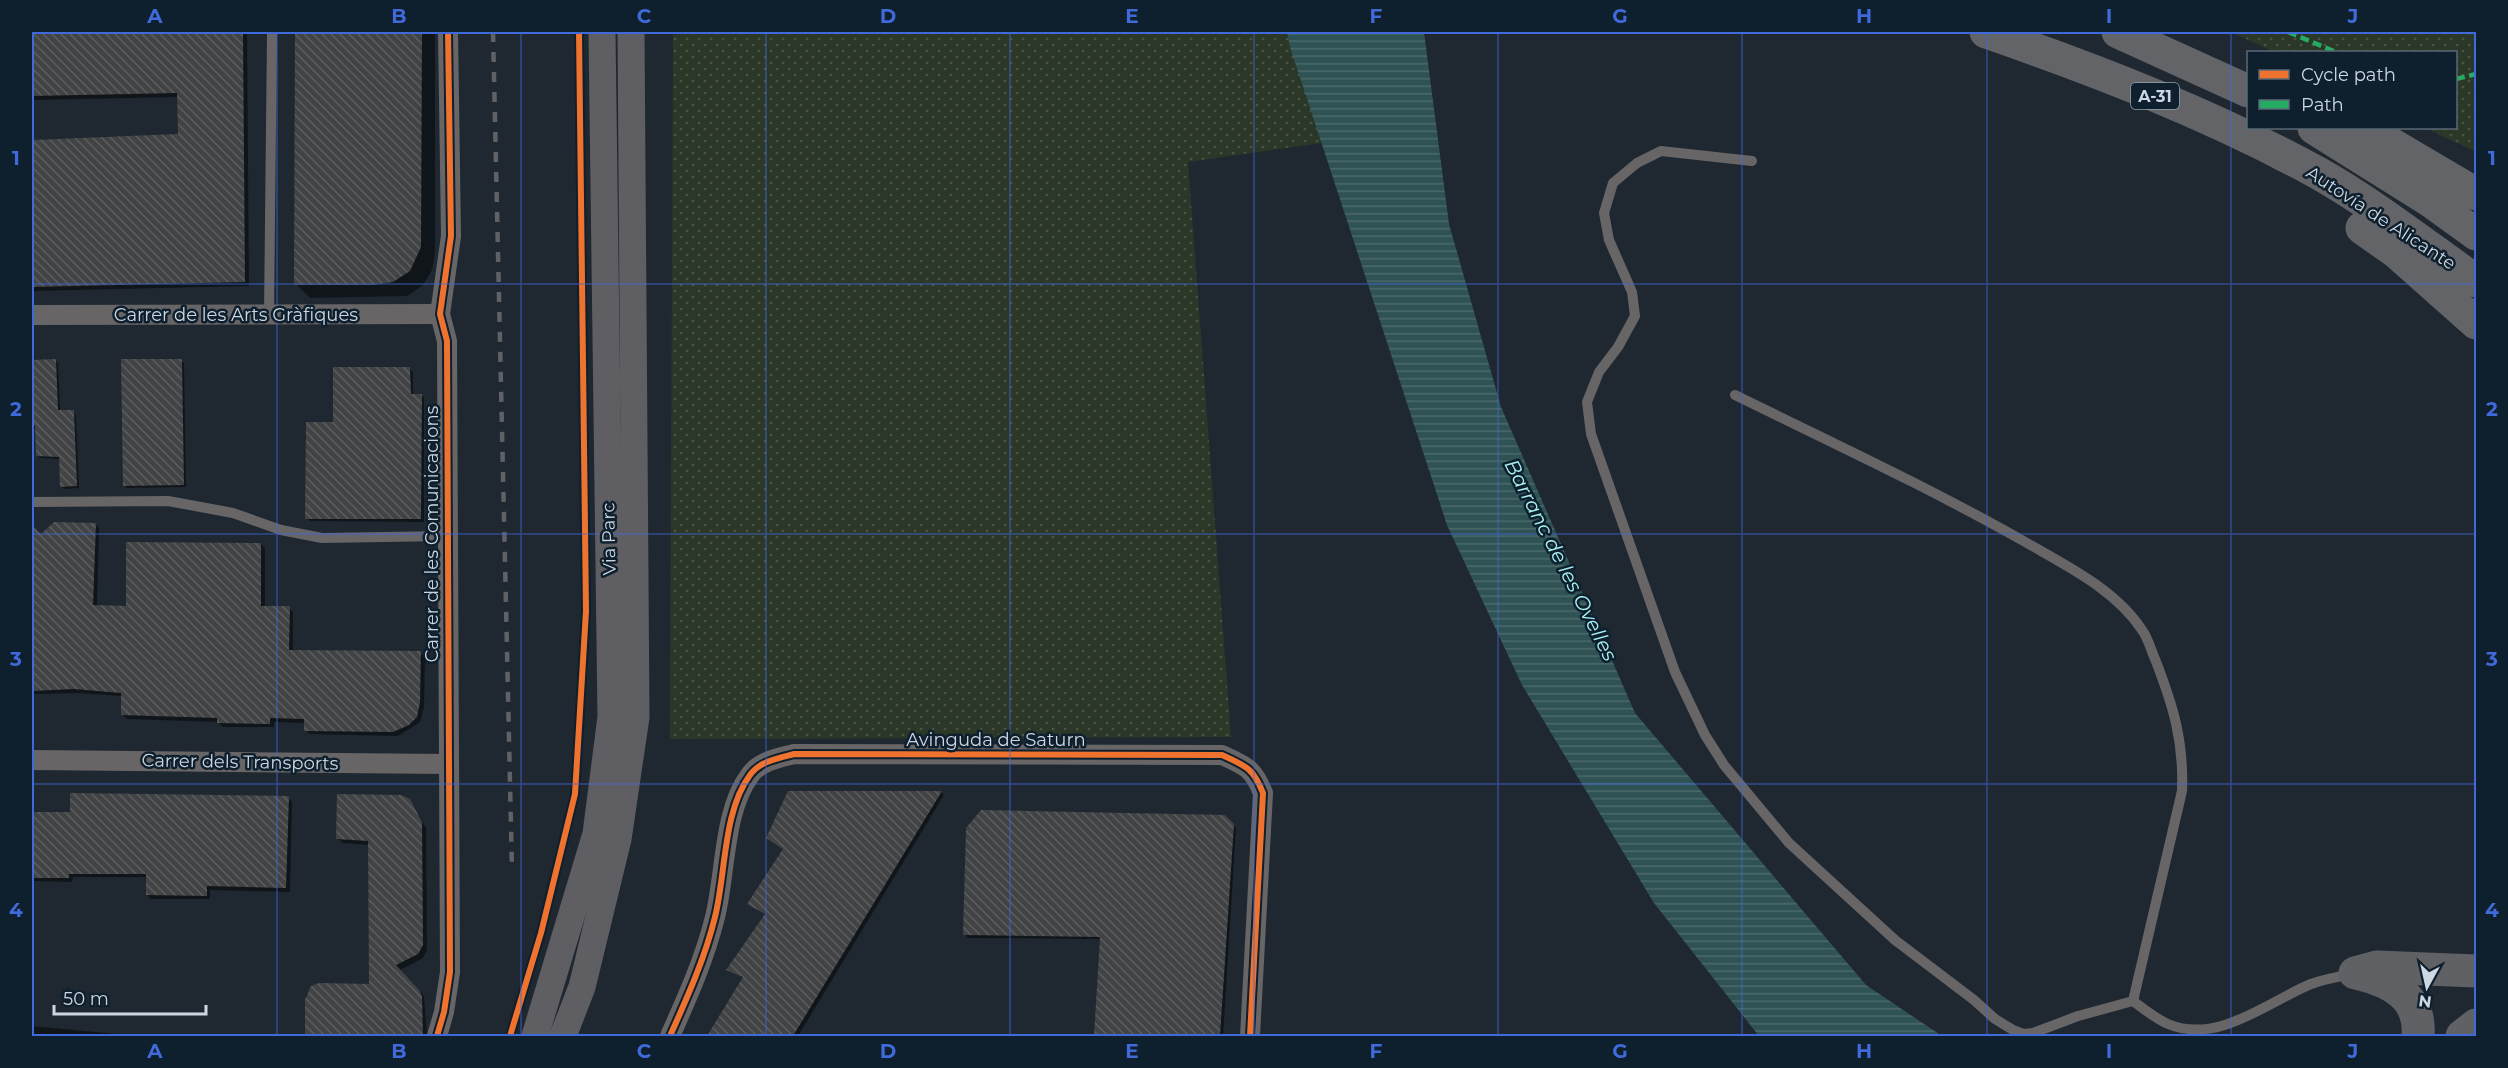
<svg xmlns="http://www.w3.org/2000/svg" width="2508" height="1068" viewBox="0 0 2508 1068" font-family="Montserrat,sans-serif">
  <style>
    .grass { fill: url(#grass-dots) }
    .water { fill: url(#water-rules) }
    .shadow { fill: #0007 }
    .building { fill: url(#building-back-hatch) }
    .lines { fill: none; stroke-linecap: round; stroke-linejoin: round }
    .service { stroke: #686567; stroke-width: 10 }
    .minor { stroke: #686567; stroke-width: 20 }
    .secondary { stroke: #5f5f63; stroke-width: 27 }
    .trunk { stroke: #606165; stroke-width: 33 }
    .motorway { stroke: #636468; stroke-width: 33 }
    .rail { stroke: #5f6165; stroke-width: 4.5; stroke-dasharray: 10 10; stroke-linecap: butt }
    .quiet { stroke: #26ab63; stroke-width: 4.5; stroke-dasharray: 9 4.5; stroke-linecap: butt }
    .cycleway-casing { stroke: #0e1f2e; stroke-width: 10 }
    .cycleway { stroke: #ef722f; stroke-width: 6 }
    .grid { fill: none; stroke: #4069da; stroke-width: 1.5; stroke-opacity: 0.55 }
    .labels { text-anchor: middle; dominant-baseline: central; stroke-width: 5; stroke-linejoin: round; paint-order: stroke }
    .shield { fill: #0e1f2e; stroke: #93a0ab; stroke-width: 1.5 }
    .shield-label { font-size: 16px; font-weight: bold; fill: #ccd7e1 }
    .street-label { font-size: 18px; fill: #ccd7e1; stroke: #0e1f2e }
    .water-label { font-size: 20px; font-style: italic; fill: #a8f2f3; stroke: #0e1f2e }
    .neatline { fill: none; stroke: #4069da; stroke-width: 2 }
    .grid-label { font-size: 20px; text-anchor: middle; font-weight: bold; fill: #4069da }
  </style>
  <defs>
    <pattern id="grass-dots" width="8" height="8" patternUnits="userSpaceOnUse" patternTransform="scale(1.5)"><rect width="8" height="8" fill="#2b3727"/><path d="M2 2h.1M6 6h.1" fill="none" stroke="#495346" stroke-width="1.8" stroke-linecap="round"/></pattern>
    <pattern id="water-rules" width="6" height="5" patternUnits="userSpaceOnUse" patternTransform="scale(1.5)"><rect width="6" height="5" fill="#2f5254"/><path d="M0 2.5h6" fill="none" stroke="#4c6a6c"/></pattern>
    <pattern id="building-back-hatch" width="6" height="6" patternUnits="userSpaceOnUse" patternTransform="scale(1.5)"><rect width="6" height="6" fill="#414344"/><path d="M-1 5l2 2M0 0l6 6M5-1l2 2" fill="none" stroke="#5b5d5f"/></pattern>
  </defs>
  <rect width="100%" height="100%" fill="#1f2831"/>
  <g class="grass">
    <path d="M673 32H1287L1322 143 1188 162 1231 737 670 739Z"/>
    <path d="M2231 32H2476V152L2426 128H2456V52H2274Z"/>
  </g>
  <path class="water" d="M1287 32H1424L1449 224 1501 407 1635 713 1866 985 1942 1036H1759L1654 903 1522 685 1447 525 1290 47Z"/>
  <g class="shadow">
    <path d="M32 32H247L249 286 32 291V141L180 136 178 97 32 100Z"/>
    <path d="M297 32H435V253L432 270 423 285 407 296 310 298 296 284Z"/>
    <path d="M56 360 58 363 60 411 73 412 76 415 79 488 64 489 61 486 60 459 40 458 37 455V428H32V362Z"/>
    <path d="M181 360 184 363 186 487 127 488 124 486Z"/>
    <path d="M410 369 413 372V395H421L424 398V522L310 521 307 518 334 424Z"/>
    <path d="M95 524 99 528 97 606 127 607 261 544 265 549V607L289 608 293 612V652L420 653 425 657 424 707 420 722 398 736 310 734 305 730V723L274 722V727H223L218 722 127 719 123 715V696L79 693 35 694 32 691V527L41 536Z"/>
    <path d="M941 792 944 795 798 1036H709L744 978 728 969 767 915 749 904Z"/>
    <path d="M288 798 292 802 290 892 210 890V899H151L147 895V877H73L72 882 32 881V814H71Z"/>
    <path d="M410 801 426 828 427 950 423 958 400 970 424 996 427 1036H306L307 1001 370 985V845L343 843 338 839Z"/>
    <path d="M1225 817 1236 828 1223 1036H1096L1102 939 968 938 965 935Z"/>
    <path d="M32 1026 139 1036H32Z"/>
  </g>
  <g class="building">
    <path d="M32 32H243L245 282 32 287V140L178 134 177 93 32 96Z"/>
    <path d="M295 32H422L421 247 410 271 393 282 372 285H294Z"/>
    <path d="M56 359 58 410H74L77 486 60 487 59 457 36 456 35 426H32V360Z"/>
    <path d="M121 359H182L184 485 123 486Z"/>
    <path d="M333 367H410L411 394H422L421 519H305L306 422H333Z"/>
    <path d="M54 522 96 523 93 605 126 606V542L261 543V606H290L289 650 421 651 420 702 417 717 409 725 393 732 304 731V719L270 718V724L217 723V718L121 715V693L74 689 32 691V525L41 534Z"/>
    <path d="M788 791H942L793 1036H707L743 977 726 970 765 914 747 904 783 849 766 838Z"/>
    <path d="M70 793 289 796 286 888 207 886V896L146 895V874H69V878H32V812H70Z"/>
    <path d="M337 794 401 795 410 799 422 822 423 945 418 954 396 965 419 990 422 996 423 1036H305V1000L311 986 319 983 369 984 368 841 336 839Z"/>
    <path d="M981 810 1225 815 1234 824 1220 1036H1094L1100 937 963 935 966 828Z"/>
  </g>
  <g class="lines">
    <g class="service">
      <path d="M1752 161 1661 151 1637 163 1613 183 1604 213 1609 240 1632 292 1635 316 1618 347 1599 372 1587 402 1591 434 1675 672 1705 735 1724 765 1789 843 1895 940 1974 1000 1995 1019 2013 1030 2023 1034 2033 1033 2078 1016 2133 1001"/>
      <path d="M269 315 272 32"/>
      <path d="M1735 395C1833 443 1932 489 2027 543 2067 566 2116 590 2142 630 2148 638 2151 650 2155 659 2173 705 2184 741 2182 791L2133 1001"/>
      <path d="M32 502 168 501 233 513 281 530 322 538 447 536"/>
      <path d="M2133 1001C2144 1009 2156 1019 2168 1024 2218 1045 2267 1002 2311 984 2324 979 2338 977 2351 974"/>
    </g>
    <g class="minor">
      <path d="M32 315 440 314"/>
      <path d="M32 760 448 764"/>
      <path d="M437 1036 444 1012 450 972 447 341 440 314 451 236 448 32"/>
      <path d="M670 1036C687 998 705 958 715 917 726 873 723 811 750 775 760 761 779 758 794 754L1222 755C1246 766 1253 768 1263 793L1250 1036"/>
    </g>
    <g class="secondary">
      <path d="M535 1036 596 834 611 717 602 32"/>
      <path d="M563 1036 582 987 618 839 636 717 631 32"/>
    </g>
    <g class="trunk">
      <path d="M2355 973 2377 967 2476 971"/>
      <path d="M2360 974C2393 982 2421 998 2418 1036"/>
      <path d="M2462 1036 2476 1025"/>
    </g>
    <g class="motorway">
      <path d="M1986 32C2099 71 2212 115 2318 173 2373 204 2425 245 2476 281"/>
      <path d="M2118 32 2248 91"/>
      <path d="M2314 128 2429 200 2476 234"/>
      <path d="M2364 128 2476 194"/>
      <path d="M2362 228 2396 252 2476 323"/>
    </g>
    <path class="rail" d="M493 32 512 871"/>
    <g class="quiet">
      <path d="M2288 32 2336 52"/>
      <path d="M2456 79 2476 74"/>
    </g>
    <g class="cycleway-casing">
      <g id="cycleway">
        <path d="M437 1036 444 1012 450 972 447 341 440 314 451 236 448 32"/>
        <path d="M510 1036 541 933 575 794 586 611 579 32"/>
        <path d="M670 1036C687 998 705 958 715 917 726 873 723 811 750 775 760 761 779 758 794 754L1222 755C1246 766 1253 768 1263 793L1250 1036"/>
      </g>
    </g>
    <use href="#cycleway" class="cycleway"/>
  </g>
  <path class="grid" d="M277 32V1036M521 32V1036M766 32V1036M1010 32V1036M1254 32V1036M1498 32V1036M1742 32V1036M1987 32V1036M2231 32V1036M32 284H2476M32 534H2476M32 784H2476"/>
  <g class="labels">
    <rect class="shield" x="2131" y="83" width="48" height="26" rx="4.5"/>
    <g class="shield-label">
      <text x="2155" y="96">A-31</text>
    </g>
    <g class="street-label">
      <text transform="translate(2381 218) rotate(33)">Autovía de Alicante</text>
      <text x="236" y="315">Carrer de les Arts Gràfiques</text>
      <text transform="translate(432 534) rotate(-90)">Carrer de les Comunicacions</text>
      <text transform="translate(609 539) rotate(-91)">Via Parc</text>
      <text x="996" y="740">Avinguda de Saturn</text>
      <text transform="translate(240 762) rotate(1)">Carrer dels Transports</text>
    </g>
    <g class="water-label">
      <text transform="translate(1561 560) rotate(63)">Barranc de les Ovelles</text>
    </g>
  </g>
  <rect width="2508" height="1068" fill="none" stroke="#0e1f2e" stroke-width="66"/>
  <rect x="2247" y="51" width="210" height="78" fill="#0e1f2e" stroke="#5a6976" stroke-width="1.5"/>
  <rect x="2259" y="70" width="30" height="9" fill="#ef722f" stroke="#5a6976" stroke-width="1.5"/>
  <text x="2301" y="81" font-size="18" fill="#ccd7e1">Cycle path</text>
  <rect x="2259" y="100" width="30" height="9" fill="#26ab63" stroke="#5a6976" stroke-width="1.5"/>
  <text x="2301" y="111" font-size="18" fill="#ccd7e1">Path</text>
  <g transform="translate(2427 987) rotate(188)" stroke="#0e1f2e" stroke-width="4.5" paint-order="stroke">
  <path d="M0-4.5L10 22L0 15L-10 22Z" fill="#ccd7e1"/>
  <text y="-9" font-size="16" font-weight="bold" text-anchor="middle" fill="#ccd7e1">N</text>
  </g>
  <path d="M54 1005v9h152v-9" fill="none" stroke="#ccd7e1" stroke-width="3"/>
  <text x="63" y="1005" font-size="18" fill="#ccd7e1" stroke="#0e1f2e" stroke-width="4.5" paint-order="stroke">50 m</text>
  <rect x="33" y="33" width="2442" height="1002" class="neatline"/>
  <g class="grid-label">
    <text x="155" y="23">A</text>
    <text x="399" y="23">B</text>
    <text x="644" y="23">C</text>
    <text x="888" y="23">D</text>
    <text x="1132" y="23">E</text>
    <text x="1376" y="23">F</text>
    <text x="1620" y="23">G</text>
    <text x="1864" y="23">H</text>
    <text x="2109" y="23">I</text>
    <text x="2353" y="23">J</text>
    <text x="16" y="165">1</text>
    <text x="2492" y="165">1</text>
    <text x="16" y="416">2</text>
    <text x="2492" y="416">2</text>
    <text x="16" y="666">3</text>
    <text x="2492" y="666">3</text>
    <text x="16" y="917">4</text>
    <text x="2492" y="917">4</text>
    <text x="155" y="1058">A</text>
    <text x="399" y="1058">B</text>
    <text x="644" y="1058">C</text>
    <text x="888" y="1058">D</text>
    <text x="1132" y="1058">E</text>
    <text x="1376" y="1058">F</text>
    <text x="1620" y="1058">G</text>
    <text x="1864" y="1058">H</text>
    <text x="2109" y="1058">I</text>
    <text x="2353" y="1058">J</text>
  </g>
</svg>
